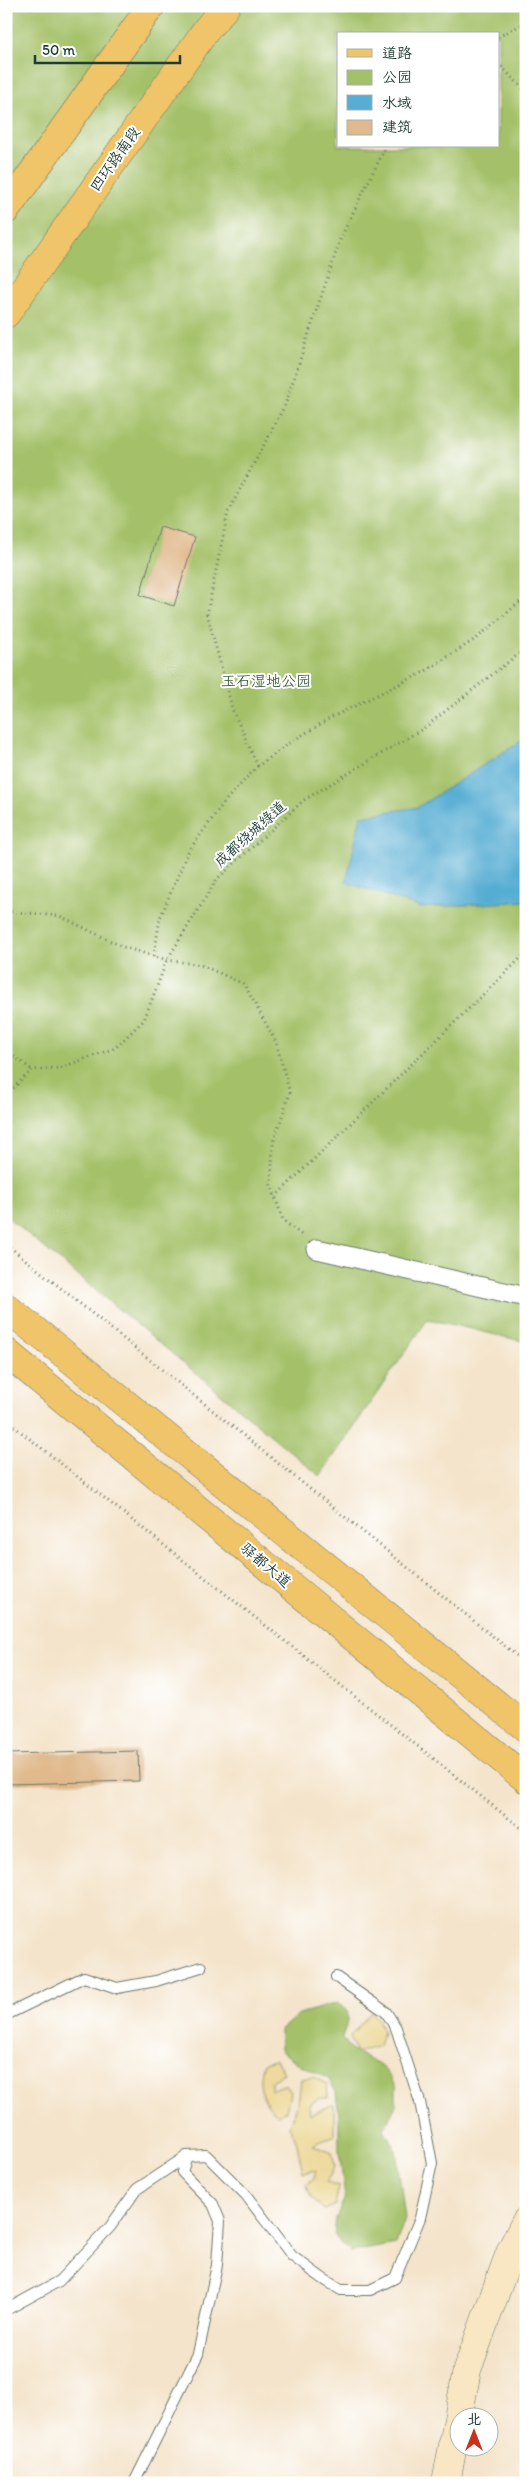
<svg xmlns="http://www.w3.org/2000/svg" width="532" height="2489" viewBox="0 0 532 2489" font-family="Itim,'LXGW WenKai TC',sans-serif">
  <style>
    .green { fill: #a4c169; stroke: #627f4e; fill-rule: evenodd }
    .sand { fill: #eeda9e; stroke: #868c69 }
    .water { fill: #57add3; stroke: #3b7584 }
    .building { fill: #e0b98c }
    .lines { fill: none; stroke-linecap: round; stroke-linejoin: round }
    .lane-casing { stroke: #6a7769; stroke-width: 12 }
    .street-casing { stroke: #6a7769; stroke-width: 21 }
    .secondary-casing { stroke: #6a7769; stroke-width: 29 }
    .primary-casing { stroke: #6a7769; stroke-width: 29 }
    .highway-casing { stroke: #6a7769; stroke-width: 29 }
    .path { stroke: #6a7769; stroke-width: 3; stroke-dasharray: 1 4; stroke-linecap: butt }
    .lane { stroke: #fff; stroke-width: 10 }
    .street { stroke: #fff; stroke-width: 19 }
    .secondary { stroke: #f9e7c3; stroke-width: 28 }
    .primary { stroke: #f0c469; stroke-width: 28 }
    .highway { stroke: #f0c469; stroke-width: 28 }
    .labels { text-anchor: middle; dominant-baseline: central; stroke-width: 4; stroke-linejoin: round; paint-order: stroke }
    .street-label { font-size: 15px; fill: #1f3d34; stroke: #fff }
    .park-label { font-size: 15px; fill: #476544; stroke: #fff }
  </style>
  <rect width="100%" height="100%" fill="#fff"/>
  <filter id="ink" filterUnits="userSpaceOnUse"><feTurbulence type="fractalNoise" baseFrequency=".02" numOctaves="2"/><feDisplacementMap in="SourceGraphic" scale="10" xChannelSelector="R" yChannelSelector="G"/><feConvolveMatrix kernelMatrix="1 2 1 2 8 2 1 2 1" color-interpolation-filters="sRGB"/></filter>
  <filter id="wash" filterUnits="userSpaceOnUse"><feTurbulence type="fractalNoise" baseFrequency=".0096" numOctaves="4" result="noise"/><feDisplacementMap in="SourceGraphic" scale="20" xChannelSelector="R" yChannelSelector="G"/><feGaussianBlur stdDeviation="1.12" result="paint"/><feColorMatrix in="noise" values="0 0 0 0 0 0 0 0 0 0 0 0 0 0 0 0 0 1.4 0 .05"/><feComposite in="paint" operator="in"/></filter>
  <g filter="url(#wash)">
    <rect width="100%" height="100%" fill="#f4e4cb"/>
    <g class="green">
      <path d="M6 6H526V1342L428 1319 320 1476 6 1216ZM338 34H498V146H338Z"/>
      <path d="M337 2003 347 2010 348 2020 342 2037 351 2050 381 2065 396 2085V2105L384 2129 396 2151 405 2218 396 2244 351 2252 334 2236 336 2218 345 2197 339 2150V2115L336 2092 329 2079 299 2064 280 2050V2030L299 2014Z"/>
    </g>
    <g class="sand">
      <path d="M371 2012 379 2021 383 2032 379 2046 356 2053 350 2036Z"/>
      <path d="M276 2060 284 2073 271 2081V2090L286 2084 290 2092 286 2111 278 2115C261 2101 256 2084 263 2063Z"/>
      <path d="M313 2077 327 2084 328 2098H319L309 2104 310 2115 334 2104V2135L313 2145 332 2153 335 2167 326 2182 339 2186 335 2205 324 2210 312 2198 305 2185 314 2178 316 2170 303 2173 296 2140 289 2127 299 2097 301 2079Z"/>
    </g>
    <path class="water" d="M526 738V901L421 908 346 882 361 816 418 807Z"/>
    <g id="blocks">
      <g class="building">
        <path d="M160 527 195 537 174 606 140 595Z"/>
        <path d="M138 1751 139 1781 6 1784V1754Z"/>
      </g>
    </g>
  </g>
  <g filter="url(#ink)">
    <use href="#blocks" fill-opacity="0" stroke="#6a7769" stroke-width="1"/>
    <g class="lines">
      <g class="lane-casing">
        <g id="lane">
          <path d="M6 2015 84 1977 117 1988 156 1981 201 1967"/>
          <path d="M6 2310 59 2281 110 2227 137 2189 187 2156"/>
          <path d="M134 2483 198 2354 217 2265 220 2221 213 2204 182 2172 187 2156 206 2155 246 2195 292 2256 322 2278 341 2290H370L395 2278 420 2218 432 2163 420 2102 396 2028 386 2012 336 1977"/>
        </g>
      </g>
      <g class="street-casing">
        <path id="street" d="M317 1249 526 1297"/>
      </g>
      <g class="secondary-casing">
        <path id="secondary" d="M446 2483 467 2370 511 2250 526 2221"/>
      </g>
      <g class="primary-casing">
        <g id="primary">
          <path d="M6 1307 526 1728"/>
          <path d="M6 1352 526 1779"/>
        </g>
      </g>
      <g class="highway-casing">
        <g id="highway">
          <path d="M6 210 151 6"/>
          <path d="M6 314 206 30 226 6"/>
        </g>
      </g>
      <g class="path">
        <path d="M498 37 526 22"/>
        <path d="M498 63 526 92"/>
        <path d="M258 766 233 711 207 614 228 512 285 405 341 237 386 146"/>
        <path d="M6 911 60 916 123 947 167 960 201 965 244 984 276 1042 290 1093 273 1143 271 1185 283 1220 304 1237"/>
        <path d="M154 956 160 918 188 852 225 801 258 766 294 740 334 716 424 672 477 638 526 597"/>
        <path d="M6 1050 32 1070"/>
        <path d="M6 1095 32 1070 60 1068 115 1048 144 1020 167 960 217 879 304 800 424 728 526 648"/>
        <path d="M275 1197 526 953"/>
        <path d="M6 1244 526 1663"/>
        <path d="M6 1420 526 1832"/>
      </g>
      <use href="#lane" class="lane"/>
      <use href="#street" class="street"/>
      <use href="#secondary" class="secondary"/>
      <use href="#primary" class="primary"/>
      <use href="#highway" class="highway"/>
    </g>
  </g>
  <g class="labels">
    <g class="street-label">
      <text transform="translate(115 159) rotate(-55)">四环路南段</text>
      <text transform="translate(250 834) rotate(-42)">成都绕城绿道</text>
      <text transform="translate(266 1565) rotate(40)">驿都大道</text>
    </g>
    <g class="park-label">
      <text x="266" y="681">玉石湿地公园</text>
    </g>
  </g>
  <rect width="532" height="2489" fill="none" stroke="#fff" stroke-width="25"/>
  <rect x="337" y="32" width="162" height="115" fill="#ffffff" stroke="#a5b1ae"/>
  <rect x="347" y="49" width="25" height="8" fill="#f0c469" stroke="#a5b1ae"/>
  <text x="382" y="58" font-size="15" fill="#1f3d34">道路</text>
  <rect x="347" y="70" width="25" height="15" fill="#a4c169" stroke="#a5b1ae"/>
  <text x="382" y="82" font-size="15" fill="#1f3d34">公园</text>
  <rect x="347" y="95" width="25" height="15" fill="#57add3" stroke="#a5b1ae"/>
  <text x="382" y="108" font-size="15" fill="#1f3d34">水域</text>
  <rect x="347" y="120" width="25" height="15" fill="#e0b98c" stroke="#a5b1ae"/>
  <text x="382" y="132" font-size="15" fill="#1f3d34">建筑</text>
  <g transform="translate(474 2432)"><circle r="24" fill="#ffffff" stroke="#a5b1ae"/>
  <path d="M0-4L9 19L0 12L-9 19Z" fill="#c8321e"/>
  <text y="-8" font-size="14" font-weight="bold" text-anchor="middle" fill="#1f3d34">北</text>
  </g>
  <path d="M35 55v8h145v-8" fill="none" stroke="#1f3d34" stroke-width="2.5"/>
  <text x="42" y="55" font-size="15" fill="#1f3d34" stroke="#ffffff" stroke-width="4" paint-order="stroke">50 m</text>
</svg>
